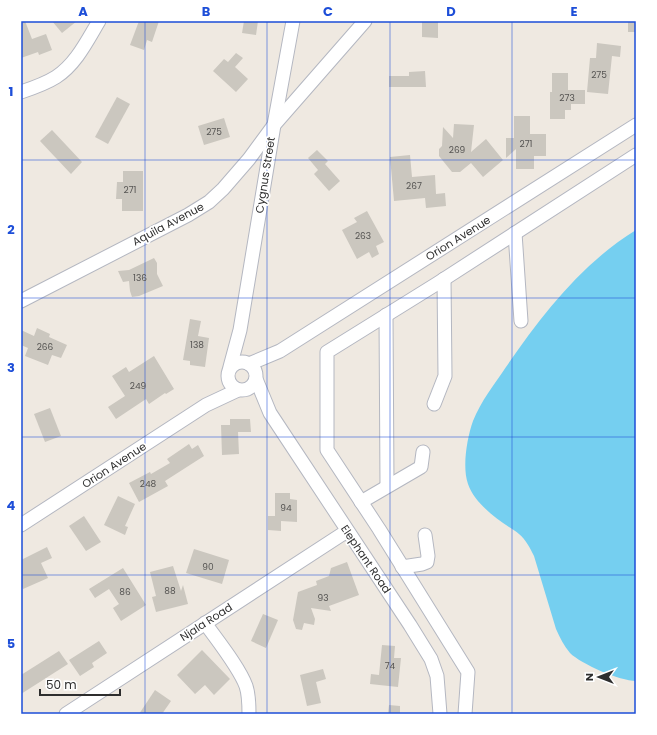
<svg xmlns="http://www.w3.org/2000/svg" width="657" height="735" viewBox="0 0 657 735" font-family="Poppins,sans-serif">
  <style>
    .water { fill: #75cff0 }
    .building { fill: #cbc7bf }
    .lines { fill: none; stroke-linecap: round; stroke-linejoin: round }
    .minor-casing { stroke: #b4b7c1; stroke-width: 15 }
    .minor { stroke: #fff; stroke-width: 13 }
    .grid { fill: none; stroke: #1d4ed8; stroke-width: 1; stroke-opacity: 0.55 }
    .labels { text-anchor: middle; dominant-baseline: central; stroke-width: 3.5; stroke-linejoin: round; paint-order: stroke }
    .number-label { font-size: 9px; fill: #555452 }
    .street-label { font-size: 11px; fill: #2e2e2e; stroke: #fff }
    .neatline { fill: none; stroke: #1d4ed8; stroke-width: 1.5 }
    .grid-label { font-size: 13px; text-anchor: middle; font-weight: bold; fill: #1d4ed8 }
  </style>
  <rect width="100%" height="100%" fill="#efe9e1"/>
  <path class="water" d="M636 230V681C620 681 581 664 570 653 564 646 560 638 556 629L534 556C530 548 526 540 519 534 516 531 512 529 509 527 494 517 474 502 468 484 462 467 467 438 473 421 481 401 494 385 506 367 541 316 582 263 636 230Z"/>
  <g class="building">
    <path d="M21 21H25L32 39 46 34 52 50 39 55 38 52 21 58Z"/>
    <path d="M52 21H77L62 33Z"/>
    <path d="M139 21H159L152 42 147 40 144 50 130 45Z"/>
    <path d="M244 21H258L256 35 242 33Z"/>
    <path d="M422 21H438V38L422 37Z"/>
    <rect x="628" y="21" width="8" height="11"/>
    <path d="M597 43 621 46 620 57 612 56 608 94 587 92 590 58H596Z"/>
    <path d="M236 53 243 58 235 67 248 79 236 92 213 71 224 59 228 62Z"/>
    <path d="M425 71 426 87H389V76H409V72Z"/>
    <path d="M552 73H568V90H585V104H571V110H565V119H550V92H552Z"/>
    <path d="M117 97 130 104 108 144 95 137Z"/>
    <path d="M514 116H530V134H546V156H534V169H516V149L506 158V138H514Z"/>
    <path d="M224 118 230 137 204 145 198 126Z"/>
    <path d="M454 124 474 125 471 152 486 139 503 160 483 177 471 163 460 172H452L439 156V149L442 146 443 127 453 138Z"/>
    <path d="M52 130 82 162 71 174 40 141Z"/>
    <path d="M317 150 328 161 325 164 340 181 329 191 314 174 318 170 308 158Z"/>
    <path d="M410 155 412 177 435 175 436 194 445 193 446 206 426 208 425 198 394 201 390 157Z"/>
    <path d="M123 171H143V211H122V199H116L117 182H123Z"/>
    <path d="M367 211 384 242 376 246 379 254 372 258 369 252 357 259 342 230 357 222 354 218Z"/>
    <path d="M154 258 157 263V274L163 286 139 296 132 297 130 291 129 281 123 282 118 271 129 270Z"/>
    <path d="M190 319 201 321 198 336 209 338 205 367 190 365V361L183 360Z"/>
    <path d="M37 328 50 334 49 337 67 345 61 358 52 355 48 365 25 356 28 348 21 345V330L34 336Z"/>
    <path d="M154 356 174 389 166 394 165 393 149 404 146 399 116 419 108 407 125 396 112 376 126 367 129 372Z"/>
    <path d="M50 408 61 436 45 442 34 414Z"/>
    <path d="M230 419H250L251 432H238L239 454 222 455 221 425H230Z"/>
    <path d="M189 444 192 449 198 445 204 456 165 481 168 486 139 502 129 483 150 472 151 474 170 463 167 459Z"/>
    <path d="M275 493H290V499L297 500V522L281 521V531L268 530V516H275Z"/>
    <path d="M118 496 135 504 125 526 128 527 125 535 104 525Z"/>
    <path d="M84 516 101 542 86 551 69 526Z"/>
    <path d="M47 547 52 558 41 563 48 578 23 589 21 584V560Z"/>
    <path d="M194 549 229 560 222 584 186 573Z"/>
    <path d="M347 562 359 595 329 606 331 611 311 608 315 619 314 625 304 623 302 630 296 629 293 620 298 592 317 585 316 581 329 576 331 568Z"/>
    <path d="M173 566 181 591 183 585 188 604 156 612 152 597 156 596 150 572Z"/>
    <path d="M123 568 146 605 121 621 113 608 119 604 109 589 95 598 89 589Z"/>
    <path d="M263 614 278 620 266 648 251 641Z"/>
    <path d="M99 641 107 653 92 663 94 667 80 676 69 660Z"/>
    <path d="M382 645 395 646 394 658H401L398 687 370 684 371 674 379 675Z"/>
    <path d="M202 650 230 679 214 695 205 685 195 694 177 675Z"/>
    <path d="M59 651 68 664 21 694V675Z"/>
    <path d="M323 669 326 679 316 682 321 703 307 706 300 675Z"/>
    <path d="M155 690 171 701 162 714H139Z"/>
    <path d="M389 705 400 706V714H388Z"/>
  </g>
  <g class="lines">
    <g class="minor-casing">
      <g id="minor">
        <path d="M21 92C33 88 45 84 56 77 76 64 87 41 99 21"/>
        <path d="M515 233 521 321"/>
        <path d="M21 301 188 215 209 202 223 189 249 159 274 125 365 21"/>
        <path d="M386 315 387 486"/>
        <circle cx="242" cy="376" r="14"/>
        <path d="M249 364 280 351 636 125"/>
        <path d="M230 367 240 330 274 125 293 21"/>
        <path d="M256 379 270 413 410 625 431 659 437 676 440 714"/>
        <path d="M434 404 445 376 444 279"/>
        <path d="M361 502 421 467 423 452"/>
        <path d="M21 525 206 405 238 390"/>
        <path d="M402 567 422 564 427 562 428 556 425 535"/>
        <path d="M205 623C217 640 239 667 246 686 249 695 249 704 249 714"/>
        <path d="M66 714 347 531"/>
        <path d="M465 714 468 672 379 529 327 450V352L438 283 636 155"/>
      </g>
    </g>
    <use href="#minor" class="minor"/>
  </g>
  <path class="grid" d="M145 21V714M267 21V714M390 21V714M512 21V714M21 160H636M21 298H636M21 437H636M21 575H636"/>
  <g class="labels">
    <g class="number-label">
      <text x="599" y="75">275</text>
      <text x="567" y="98">273</text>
      <text x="214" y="132">275</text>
      <text x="526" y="144">271</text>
      <text x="457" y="150">269</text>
      <text x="414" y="186">267</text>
      <text x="130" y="190">271</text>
      <text x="363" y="236">263</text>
      <text x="140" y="278">136</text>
      <text x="197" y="345">138</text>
      <text x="45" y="347">266</text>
      <text x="138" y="386">249</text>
      <text x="148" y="484">248</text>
      <text x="286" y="508">94</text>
      <text x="208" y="567">90</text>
      <text x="170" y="591">88</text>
      <text x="125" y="592">86</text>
      <text x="323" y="598">93</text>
      <text x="390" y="666">74</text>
    </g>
    <g class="street-label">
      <text transform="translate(265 175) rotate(-81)">Cygnus Street</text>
      <text transform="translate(168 224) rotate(-28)">Aquila Avenue</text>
      <text transform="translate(458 238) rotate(-32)">Orion Avenue</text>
      <text transform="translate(114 465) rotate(-33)">Orion Avenue</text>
      <text transform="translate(366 559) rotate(56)">Elephant Road</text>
      <text transform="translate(206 622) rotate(-33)">Njala Road</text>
    </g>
  </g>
  <rect width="657" height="735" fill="none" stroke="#ffffff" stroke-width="44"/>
  <g transform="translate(599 677) rotate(270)" stroke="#ffffff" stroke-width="3" paint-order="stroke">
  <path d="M0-3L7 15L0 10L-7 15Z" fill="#2e2e2e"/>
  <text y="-6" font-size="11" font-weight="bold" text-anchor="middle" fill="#2e2e2e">N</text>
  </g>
  <path d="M40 689v6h80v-6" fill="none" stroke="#2e2e2e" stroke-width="2"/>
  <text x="46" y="689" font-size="12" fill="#2e2e2e" stroke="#ffffff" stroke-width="3" paint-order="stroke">50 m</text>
  <rect x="22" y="22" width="613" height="691" class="neatline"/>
  <g class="grid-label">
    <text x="83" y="16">A</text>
    <text x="206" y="16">B</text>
    <text x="328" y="16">C</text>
    <text x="451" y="16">D</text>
    <text x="574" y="16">E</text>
    <text x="11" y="96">1</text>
    <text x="11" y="234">2</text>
    <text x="11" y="372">3</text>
    <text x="11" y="510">4</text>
    <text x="11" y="648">5</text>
  </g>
</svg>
